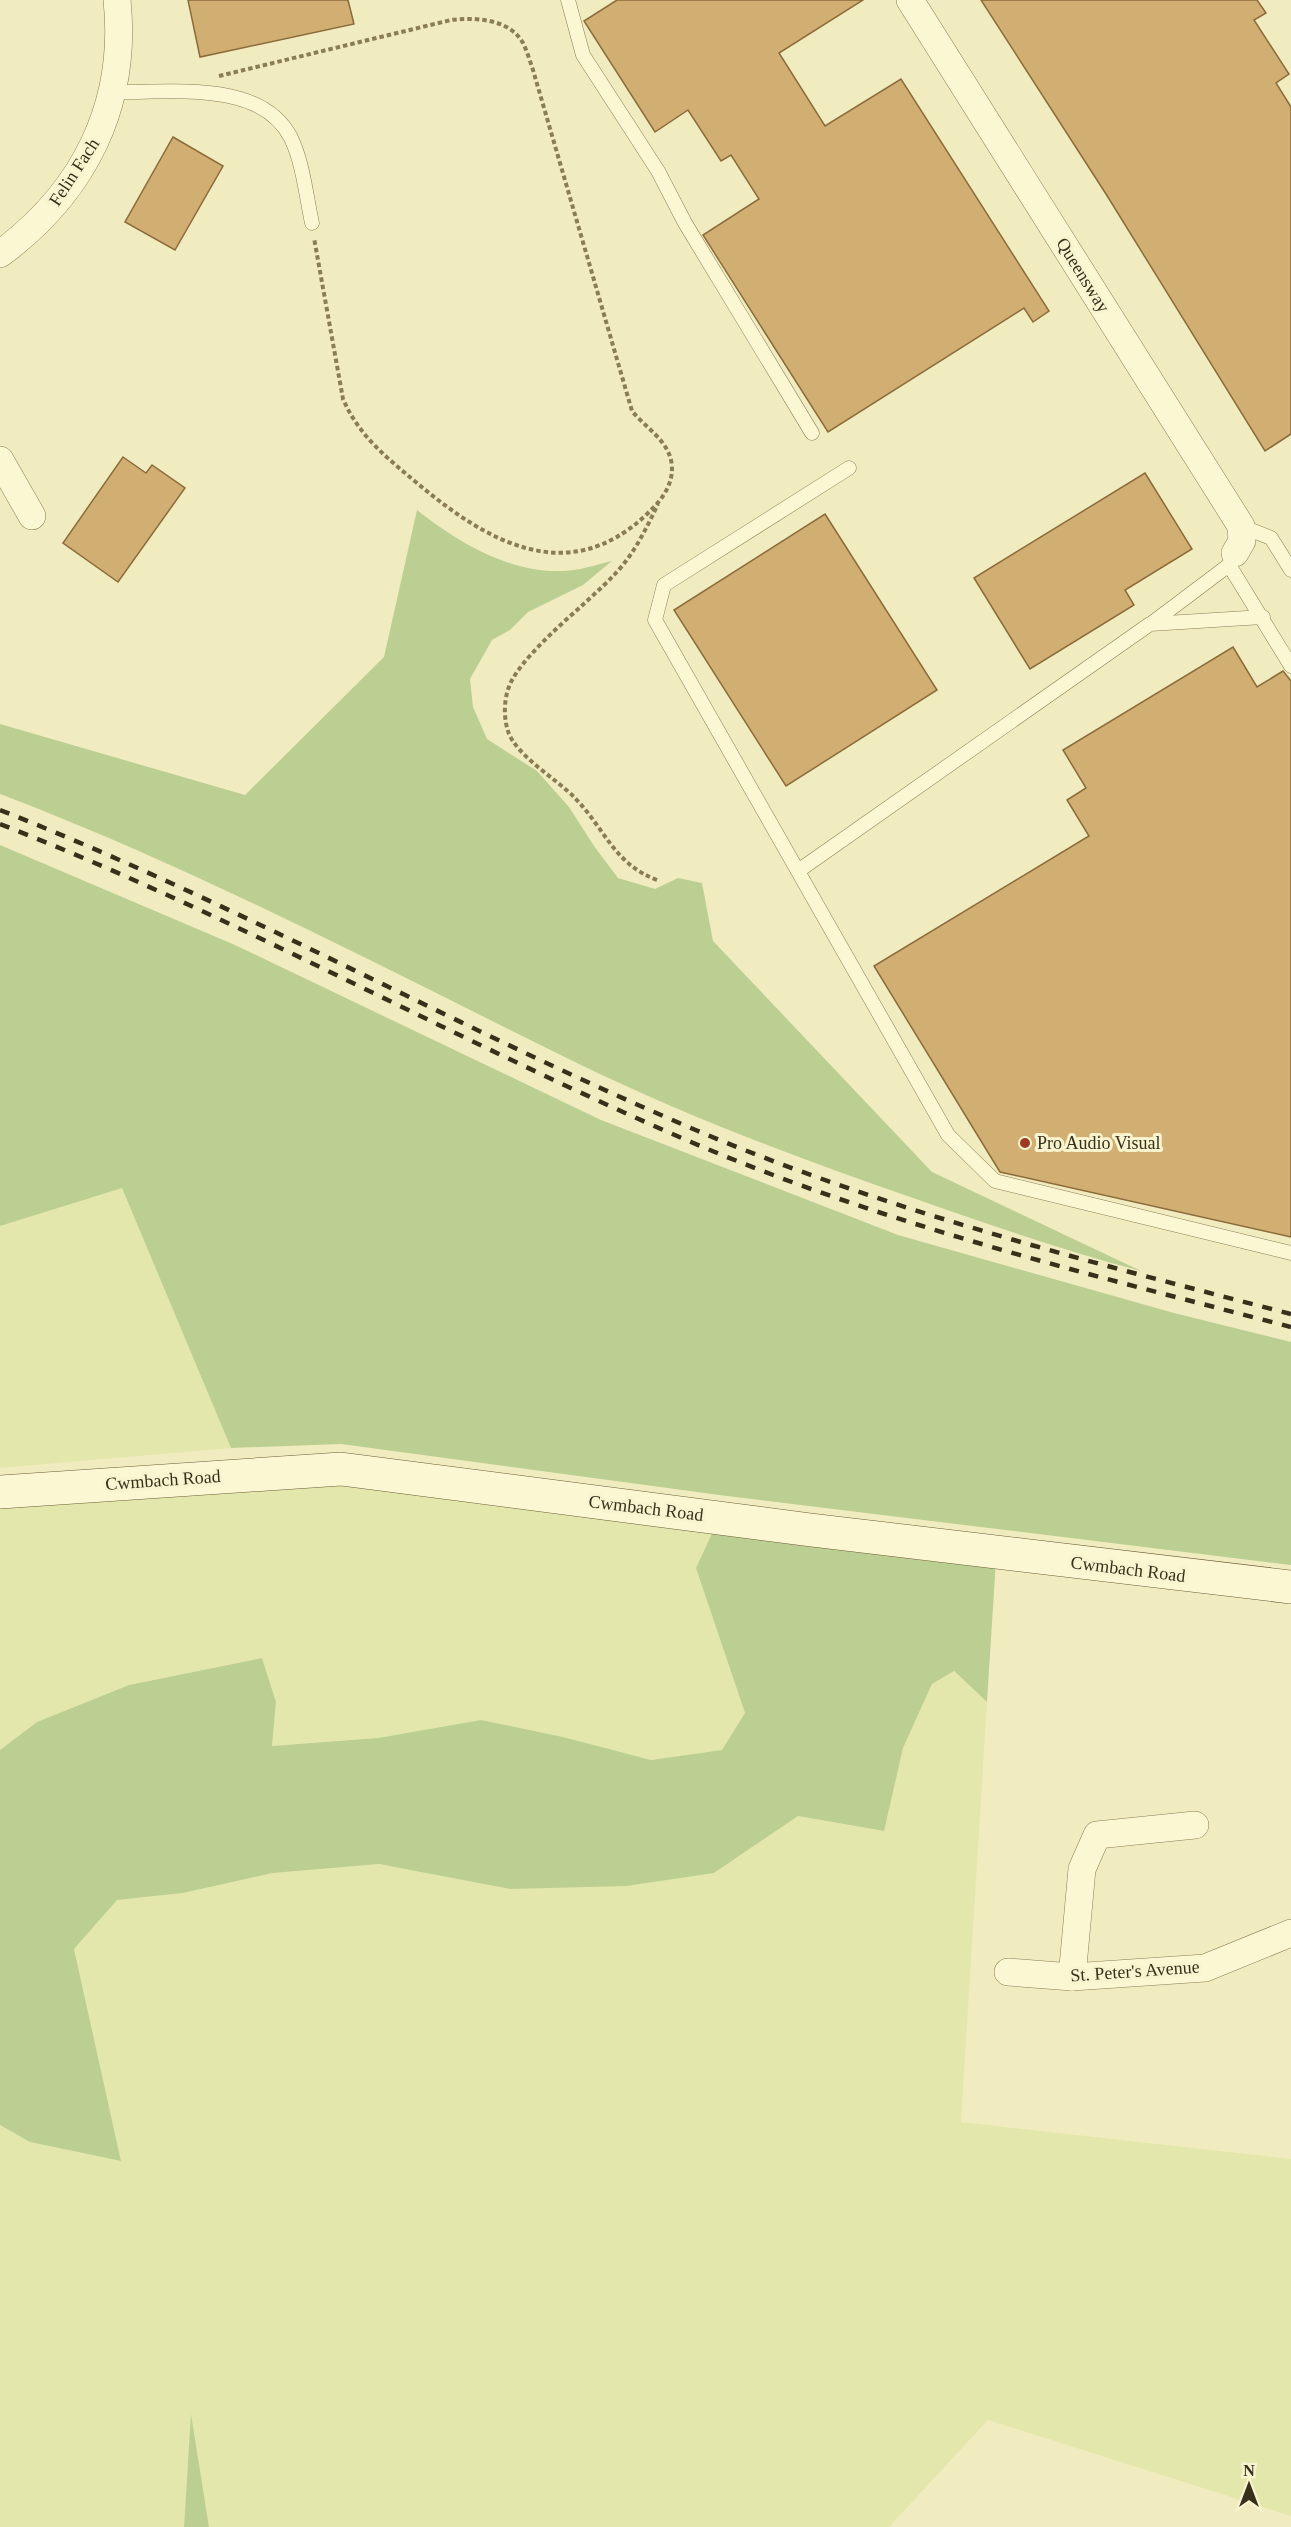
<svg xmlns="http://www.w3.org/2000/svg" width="1291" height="2527" viewBox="0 0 1291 2527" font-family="Georgia,serif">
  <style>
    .farmland { fill: #e4e7ac }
    .green { fill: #bbcf92 }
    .building { fill: #d1ae72; stroke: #8b6b3a; stroke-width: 1.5 }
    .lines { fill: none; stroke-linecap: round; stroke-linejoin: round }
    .lane-casing { stroke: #8a7d56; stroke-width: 15 }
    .street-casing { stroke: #8a7d56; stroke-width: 28 }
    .secondary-casing { stroke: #6c5e39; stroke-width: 34 }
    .path { stroke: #8a7d56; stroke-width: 4; stroke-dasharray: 4.5 3; stroke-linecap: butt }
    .lane { stroke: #fbf7d2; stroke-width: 14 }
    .street { stroke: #fbf7d2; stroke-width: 27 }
    .secondary { stroke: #fbf7d2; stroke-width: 33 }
    .rail { stroke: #39301c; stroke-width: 4.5; stroke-dasharray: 10 10; stroke-linecap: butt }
    .poi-dot { fill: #9d3b22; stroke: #f8f4cf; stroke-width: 2 }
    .labels { text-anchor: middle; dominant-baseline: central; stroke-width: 6; stroke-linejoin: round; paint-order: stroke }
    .street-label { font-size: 18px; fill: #39301c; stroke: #f8f4cf }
    .poi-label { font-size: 18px; fill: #39301c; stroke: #f8f4cf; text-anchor: start }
  </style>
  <rect width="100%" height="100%" fill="#f1ecbf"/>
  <g class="farmland">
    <path d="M122 1187 231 1448 0 1468V1226Z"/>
    <path d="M359 1480 716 1525 724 1651 745 1713 723 1750 651 1760 563 1737 481 1720 378 1738 272 1746 276 1702 261 1658 129 1685 37 1722 0 1750V1506Z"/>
    <path d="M953 1671 987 1702 961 2122 1291 2159V2516L988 2420 889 2527H209L191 2418 184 2527H0V2125L30 2142 121 2161 74 1949 117 1900 183 1893 273 1873 379 1864 510 1889 714 1873 798 1816 883 1831 903 1748 932 1684Z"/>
  </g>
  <g class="green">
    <path d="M417 510C456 541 509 573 561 571 578 571 595 565 612 561L583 585 528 612 510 630 492 640 470 679 473 707 487 739 537 771 569 807 594 846 618 878 655 889 678 878 702 883 713 941 932 1172 1141 1271C1065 1251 990 1225 916 1199 802 1160 689 1117 581 1065 389 971 200 870 0 794V724L245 795 384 657Z"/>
    <path d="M0 845 235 945 601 1120 898 1235 1174 1313 1291 1342V1565L727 1496 341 1444 231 1448 122 1188 0 1226Z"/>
    <path d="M716 1525 996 1560 987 1702 954 1671 932 1684 903 1748 884 1831 798 1816 714 1873 626 1886 510 1889 379 1864 273 1873 183 1893 117 1900 74 1949 121 2161 30 2142 0 2125V1750L37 1722 129 1685 262 1658 276 1702 272 1746 378 1738 481 1720 563 1737 651 1760 722 1750 745 1713 696 1568Z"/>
    <path d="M191 2414 209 2527H184Z"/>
  </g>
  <g class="building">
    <path d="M188 0H348L354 24 200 57Z"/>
    <path d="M617 0H863L779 53 825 126 901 79 1049 311 1033 322 1024 308 828 432 703 235 759 199 731 155 721 161 688 110 655 132 584 21Z"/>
    <path d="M981 0H1257L1266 13 1254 20 1289 74 1276 83 1291 107V434L1265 451 1106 194Z"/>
    <path d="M173 137 223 166 175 250 125 222Z"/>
    <path d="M123 457 146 473 152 465 185 488 118 582 63 543Z"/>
    <path d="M1145 473 1192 549 1125 590 1134 605 1030 669 974 578Z"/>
    <path d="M825 514 937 690 786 786 674 610Z"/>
    <path d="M1233 647 1257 687 1283 671 1291 681V1237L1000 1172 874 966 1089 836 1067 800 1086 788 1063 750Z"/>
  </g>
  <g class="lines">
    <g class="lane-casing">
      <g id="lane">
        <path d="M568 0 583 55 658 171 685 223 812 433"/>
        <path d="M114 92C169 93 261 79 291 138 303 163 306 195 312 223"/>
        <path d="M849 468 664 585 655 620 948 1135 995 1181 1291 1253"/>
        <path d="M1241 526 1271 538 1291 570"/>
        <path d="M1235 553 1229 565 1291 666"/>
        <path d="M1152 623 1229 565"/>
        <path d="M798 871 1150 624 1263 617"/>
      </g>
    </g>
    <g class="street-casing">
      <g id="street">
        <path d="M910 0 1241 526 1242 541 1235 553"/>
        <path d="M0 254C84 192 128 105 117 0"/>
        <path d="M0 460 32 516"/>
        <path d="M1008 1972 1072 1977 1205 1968 1291 1933"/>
        <path d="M1072 1977 1082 1869 1097 1835 1195 1825"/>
      </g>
    </g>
    <g class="secondary-casing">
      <path id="secondary" d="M0 1492 341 1469 811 1530 1291 1587"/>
    </g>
    <g class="path">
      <path d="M219 76 451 20C475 17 510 19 523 43 527 51 530 61 533 70L632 411C645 427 666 439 671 460 676 483 661 501 646 515 567 589 486 541 417 483 387 458 359 436 343 399L314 238"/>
      <path d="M657 880C614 864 605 829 575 798 557 779 516 756 508 731 503 716 504 696 511 682 530 646 586 605 615 574 634 554 646 529 658 504"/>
    </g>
    <use href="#lane" class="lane"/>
    <use href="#street" class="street"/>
    <use href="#secondary" class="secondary"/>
    <g class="rail">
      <path d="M0 810C239 904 462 1031 698 1131 890 1212 1090 1262 1291 1314"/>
      <path d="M0 824C236 916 458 1042 691 1142 885 1225 1088 1274 1291 1327"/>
    </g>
  </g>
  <circle class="poi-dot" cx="1025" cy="1143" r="6"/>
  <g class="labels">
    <g class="street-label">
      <text transform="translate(74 172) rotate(-57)">Felin Fach</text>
      <text transform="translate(1083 275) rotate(58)">Queensway</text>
      <text transform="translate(163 1480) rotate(-4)">Cwmbach Road</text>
      <text transform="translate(646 1508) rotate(7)">Cwmbach Road</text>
      <text transform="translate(1128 1569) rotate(7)">Cwmbach Road</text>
      <text transform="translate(1135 1971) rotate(-4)">St. Peter's Avenue</text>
    </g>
    <g class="poi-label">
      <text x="1037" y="1143">Pro Audio Visual</text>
    </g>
  </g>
  <g transform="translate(1249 2485)" stroke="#f8f4cf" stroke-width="4.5" paint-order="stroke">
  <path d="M0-4.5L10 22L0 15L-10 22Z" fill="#39301c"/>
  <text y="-9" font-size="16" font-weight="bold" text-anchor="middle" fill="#39301c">N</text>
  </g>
</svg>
